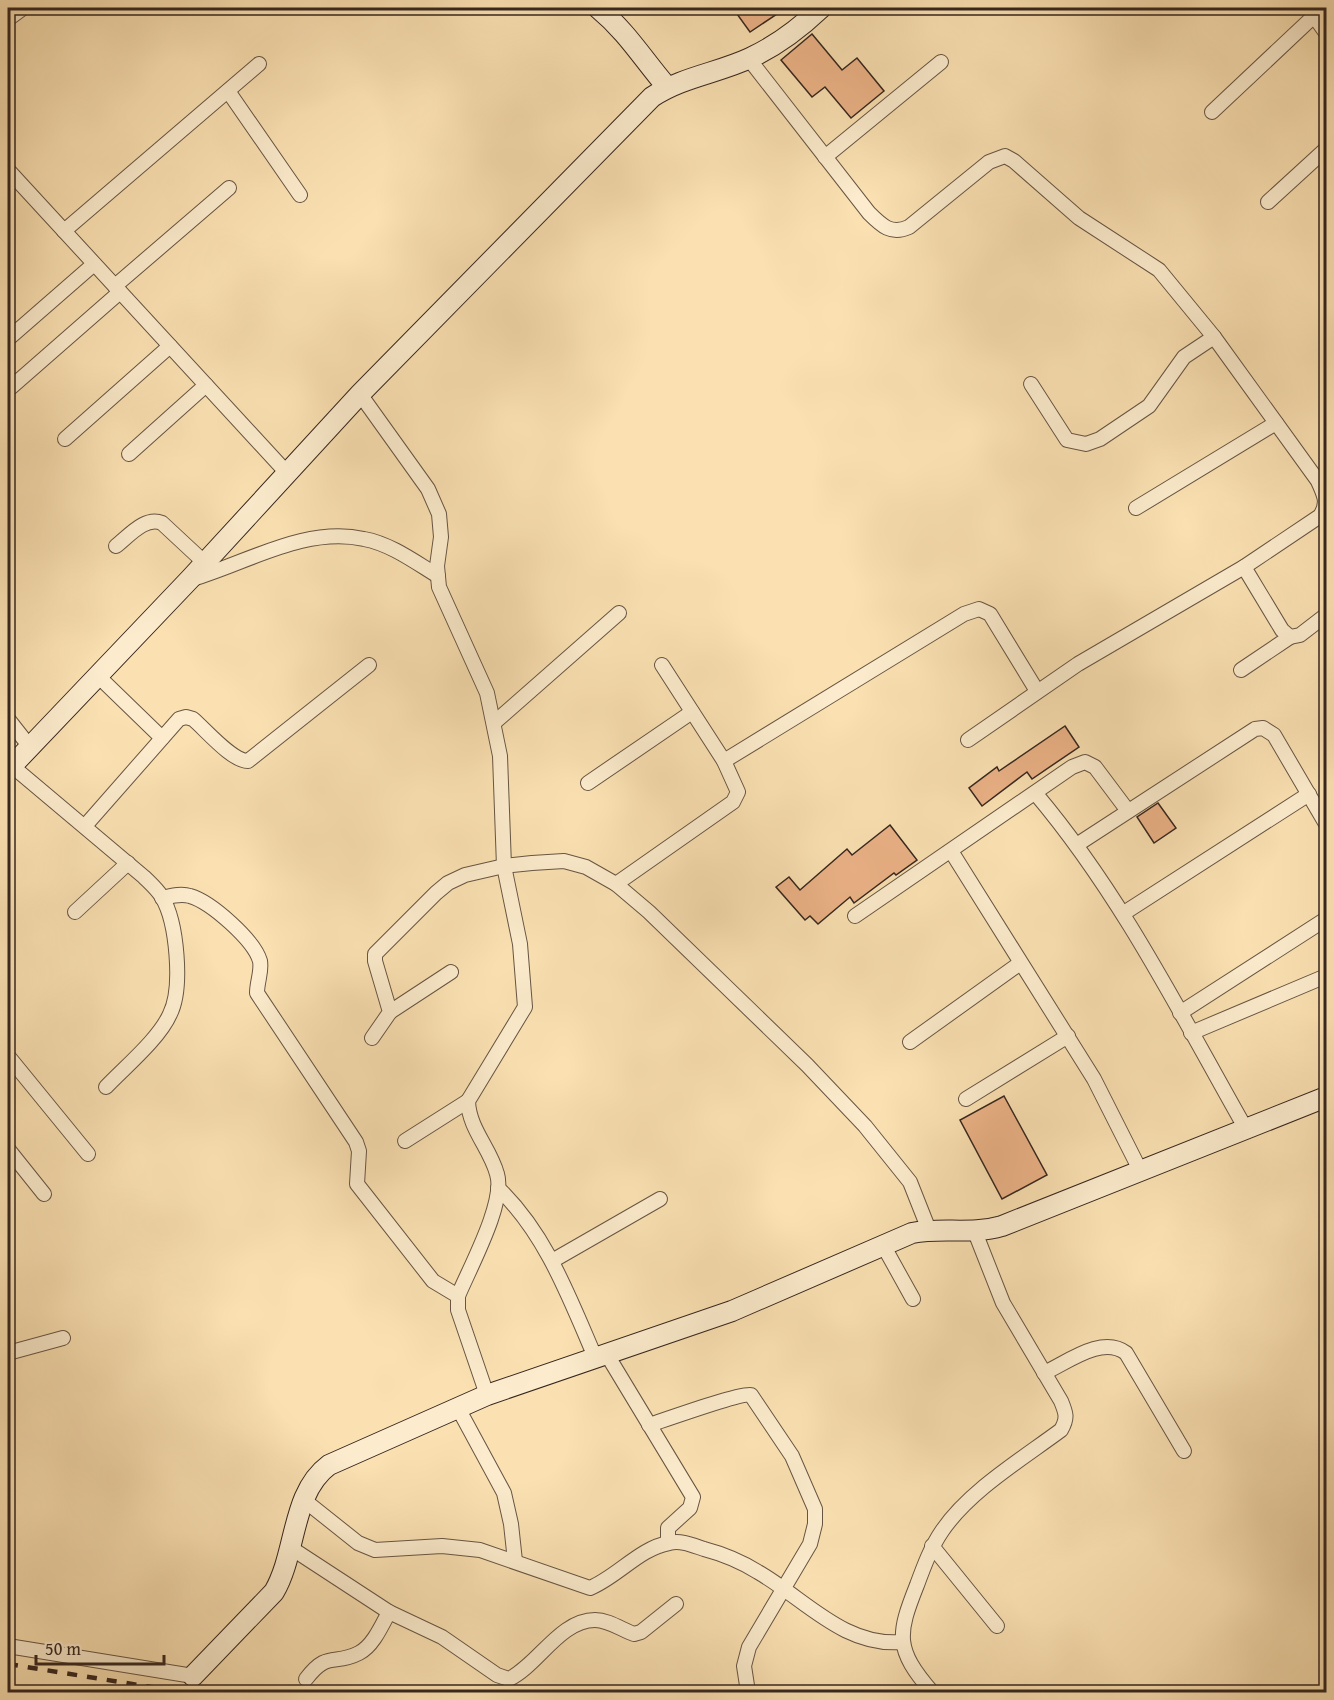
<svg xmlns="http://www.w3.org/2000/svg" width="1334" height="1700" viewBox="0 0 1334 1700" font-family="'Gentium Book Plus',serif">
  <style>
    .building { fill: #ecb387; stroke: #35261f; stroke-width: 1.5 }
    .lines { fill: none; stroke-linecap: round; stroke-linejoin: round }
    .street-casing { stroke: #654; stroke-width: 16 }
    .secondary-casing { stroke: #35261f; stroke-width: 22 }
    .street { stroke: #fceccd; stroke-width: 14 }
    .secondary { stroke: #fceccd; stroke-width: 20 }
    .rail { stroke: #35261f; stroke-width: 4.5; stroke-dasharray: 10 10; stroke-linecap: butt }
  </style>
  <rect width="100%" height="100%" fill="#fbe1b2"/>
  <filter id="stains"><feTurbulence type="fractalNoise" baseFrequency=".00333" numOctaves="4"/><feColorMatrix values="0 0 0 0 .2 0 0 0 0 .09 0 0 0 0 .02 0 0 0 .5 -.17"/></filter>
  <radialGradient id="worn" r=".72"><stop offset=".6" stop-color="#630" stop-opacity="0"/><stop offset="1" stop-color="#630" stop-opacity=".3"/></radialGradient>
  <g class="building">
    <path d="M746 8H786L750 32 737 14Z"/>
    <path d="M812 34 842 70 857 58 884 91 851 118 825 87 812 97 781 60Z"/>
    <path d="M1065 726 1079 747 1032 779 1027 772 982 806 969 788 997 767 999 771Z"/>
    <path d="M1158 803 1176 828 1154 843 1137 817Z"/>
    <path d="M890 825 917 860 896 875 894 873 854 903 850 897 818 924 810 916 805 920 776 887 789 877 800 890 847 849 852 855Z"/>
    <path d="M1004 1096 1047 1175 1002 1199 960 1120Z"/>
  </g>
  <g class="lines">
    <g class="street-casing">
      <g id="street">
        <path d="M1313 10 1314 16 1326 33"/>
        <path d="M8 19 23 8"/>
        <path d="M749 59 869 213C882 226 891 235 909 227L989 162 1005 156 1014 161 1079 218 1159 270 1214 337 1318 481C1324 495 1329 502 1320 516L1244 567 1078 664 968 740"/>
        <path d="M228 91 300 195"/>
        <path d="M1212 112 1314 16"/>
        <path d="M825 157 941 62"/>
        <path d="M8 170 287 473"/>
        <path d="M1268 202 1326 149"/>
        <path d="M64 231 259 64"/>
        <path d="M115 286 229 188"/>
        <path d="M8 339 94 264"/>
        <path d="M1031 384 1067 440 1086 444 1100 439 1149 406 1184 357 1214 337"/>
        <path d="M8 390 120 292"/>
        <path d="M360 394 428 489 439 514 441 537 437 566 439 587 487 693 500 756 504 866 520 944 525 1007 468 1101C469 1129 490 1148 497 1174 506 1202 469 1269 458 1296V1310L487 1395"/>
        <path d="M65 439 170 346"/>
        <path d="M129 454 206 385"/>
        <path d="M1136 508 1276 423"/>
        <path d="M116 546C129 536 145 516 162 523L205 563"/>
        <path d="M1244 567 1282 630 1290 637 1300 635 1326 615"/>
        <path d="M192 579C247 563 305 526 364 539 391 544 415 562 438 576"/>
        <path d="M1241 670 1290 637"/>
        <path d="M98 676 162 738"/>
        <path d="M8 719 30 747"/>
        <path d="M495 722 619 613"/>
        <path d="M724 761 964 614 979 609 990 614 1037 691"/>
        <path d="M12 766 144 877C150 883 157 889 162 897 177 922 183 988 170 1014 159 1039 125 1067 106 1087"/>
        <path d="M588 783 692 712"/>
        <path d="M1036 794C1122 896 1181 1015 1247 1131"/>
        <path d="M85 826 179 719 186 717 193 719C206 730 232 761 248 761L369 665"/>
        <path d="M1078 844 1255 729 1263 728 1274 735 1326 824"/>
        <path d="M951 851 1094 1079 1140 1170"/>
        <path d="M616 884 733 802 738 792 724 761 662 665"/>
        <path d="M162 898C171 896 181 893 190 896 211 902 254 940 260 961 262 971 257 982 257 993L356 1142 359 1151 357 1184 433 1281 458 1296"/>
        <path d="M75 912 128 863"/>
        <path d="M1124 913 1309 794"/>
        <path d="M855 916 1072 767 1085 762 1095 767 1128 811"/>
        <path d="M390 1012 451 972"/>
        <path d="M1180 1013 1326 919"/>
        <path d="M1191 1033 1326 976"/>
        <path d="M372 1038 390 1012 375 961V954L436 893 448 883 465 875 504 866 532 863 564 861 586 867 616 884 649 912 807 1065 865 1126 910 1182 929 1230"/>
        <path d="M910 1042 1019 964"/>
        <path d="M8 1056 88 1154"/>
        <path d="M966 1099 1068 1036"/>
        <path d="M405 1141 468 1101"/>
        <path d="M8 1149 44 1194"/>
        <path d="M498 1188C546 1234 569 1297 595 1357"/>
        <path d="M883 1245 913 1299"/>
        <path d="M552 1261 660 1199"/>
        <path d="M8 1353 63 1338"/>
        <path d="M606 1353 693 1497 690 1508 668 1528V1543"/>
        <path d="M1044 1373C1068 1362 1102 1335 1126 1353L1184 1451"/>
        <path d="M458 1408 504 1493 511 1524 515 1561"/>
        <path d="M649 1425C664 1420 743 1392 751 1395L792 1456 815 1509V1524L810 1544 749 1647 744 1666 748 1692"/>
        <path d="M304 1500 358 1543 375 1550 442 1546 480 1550 590 1588C617 1577 640 1548 669 1543 681 1540 692 1545 704 1549 723 1554 742 1562 758 1572 805 1599 844 1647 902 1642"/>
        <path d="M932 1546 997 1626"/>
        <path d="M291 1548 389 1612 442 1637 497 1675 509 1679C538 1665 560 1620 595 1620 609 1620 622 1630 634 1634L641 1632 676 1604"/>
        <path d="M8 1646 193 1676"/>
        <path d="M306 1679C328 1650 334 1666 359 1653 373 1646 382 1625 389 1612"/>
        <path d="M932 1692C895 1649 897 1635 917 1585 924 1566 931 1547 942 1531 969 1491 1022 1459 1061 1430 1068 1418 1066 1413 1061 1401L1003 1303 975 1232"/>
      </g>
    </g>
    <g class="secondary-casing">
      <g id="secondary">
        <path d="M598 8C627 32 643 59 667 87"/>
        <path d="M8 770 190 579 360 394 652 97C682 77 718 73 750 58 776 46 801 27 821 8"/>
        <path d="M193 1676 274 1592C297 1553 291 1493 329 1465L487 1395 732 1311 912 1233C942 1227 971 1235 1002 1226L1326 1097"/>
      </g>
    </g>
    <use href="#street" class="street"/>
    <use href="#secondary" class="secondary"/>
    <path class="rail" d="M8 1664 182 1692"/>
  </g>
  <rect width="1334" height="1700" fill="none" stroke="#fbe1b2" stroke-width="30"/>
  <rect x="9" y="9" width="1316" height="1682" fill="none" stroke="#35261f" stroke-width="3"/>
  <rect x="15" y="15" width="1304" height="1670" fill="none" stroke="#35261f" stroke-width="1.5"/>
  <path d="M36 1655v9h128v-9" fill="none" stroke="#35261f" stroke-width="3"/>
  <text x="45" y="1655" font-size="18" fill="#35261f" stroke="#fceccd" stroke-width="4.5" paint-order="stroke">50 m</text>
  <rect width="100%" height="100%" filter="url(#stains)"/>
  <rect width="100%" height="100%" fill="url(#worn)"/>
</svg>
